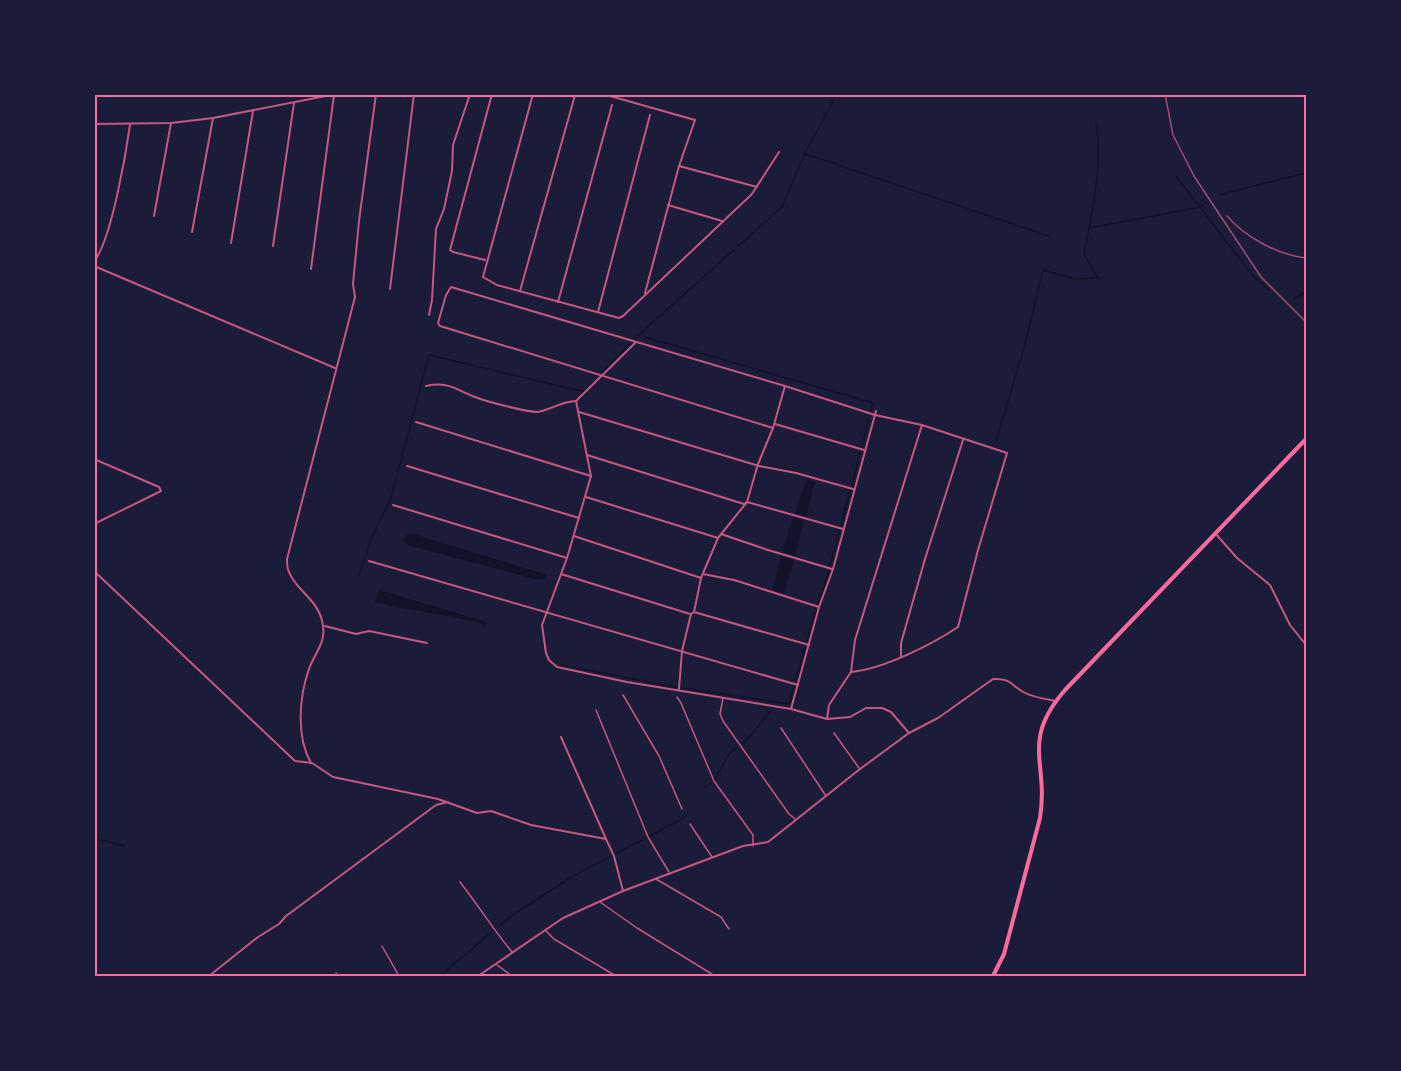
<svg xmlns="http://www.w3.org/2000/svg" width="1401" height="1071" viewBox="0 0 1401 1071" font-family="Inter,sans-serif">
  <style>
    .water { fill: #12122b }
    .lines { fill: none; stroke-linecap: round; stroke-linejoin: round }
    .stream { stroke: #12122b; stroke-width: 1.5 }
    .service { stroke: #c65784; stroke-width: 1.5 }
    .minor { stroke: #c65784; stroke-width: 2 }
    .secondary { stroke: #ff6b9d; stroke-width: 4 }
    .rail { stroke: #a44b75; stroke-width: 1.5 }
    .neatline { fill: none; stroke: #ff6b9d; stroke-width: 2 }
  </style>
  <rect width="100%" height="100%" fill="#1b1b3a"/>
  <g class="water">
    <path d="M807 479 815 482 806 516 795 513Z"/>
    <path d="M793 518 804 521 795 555 782 552Z"/>
    <path d="M413 534 541 573 546 575 544 579H535L422 549 407 545 404 539 407 535Z"/>
    <path d="M781 556 794 560 784 593 778 592 773 589Z"/>
    <path d="M379 590 487 622 486 625C450 614 412 612 375 602Z"/>
  </g>
  <g class="lines">
    <g class="stream">
      <path d="M805 154 836 164"/>
      <path d="M840 166 1049 236"/>
      <path d="M1176 176 1253 276 1269 290"/>
      <path d="M1219 195 1306 173"/>
      <path d="M1090 228 1200 207 1206 203"/>
      <path d="M1294 299 1306 292"/>
      <path d="M645 337 873 403 871 412"/>
      <path d="M634 339 782 207 805 153 837 94"/>
      <path d="M602 373 629 344"/>
      <path d="M996 441 1024 348 1043 270 1075 279 1098 278 1084 254C1092 211 1103 166 1096 124"/>
      <path d="M862 447 869 417"/>
      <path d="M852 487 860 452"/>
      <path d="M841 526 850 491"/>
      <path d="M830 565 840 530"/>
      <path d="M359 576 372 537 391 498 429 355 585 392"/>
      <path d="M818 604 829 571"/>
      <path d="M807 641 816 609"/>
      <path d="M561 665 676 687"/>
      <path d="M796 680 805 648"/>
      <path d="M683 688 789 704 794 686"/>
      <path d="M705 787 714 781 729 754 749 738 771 710"/>
      <path d="M94 840H102L124 846"/>
      <path d="M440 976 511 916 575 875 682 819 686 815"/>
    </g>
    <g class="service">
      <path d="M623 695 659 756 682 809"/>
      <path d="M677 697 681 703 714 781 753 835V846"/>
      <path d="M723 698 720 714 723 721 789 814 795 819"/>
      <path d="M596 710 648 837 669 872"/>
      <path d="M781 728 826 796"/>
      <path d="M834 733 859 768"/>
      <path d="M690 824 712 857"/>
      <path d="M656 879 721 917 729 929"/>
      <path d="M460 882C478 905 493 929 512 952"/>
      <path d="M600 902 637 928 715 976"/>
      <path d="M546 931 554 939 616 976"/>
      <path d="M382 946 399 976"/>
      <path d="M497 965 512 976"/>
      <path d="M336 973 338 976"/>
    </g>
    <g class="minor">
      <path d="M533 94 483 277 497 285 619 318 623 316 752 194 779 152"/>
      <path d="M603 94 695 120 679 166 645 293"/>
      <path d="M94 124 171 123 213 118 336 94"/>
      <path d="M679 166 757 187"/>
      <path d="M668 205 722 221"/>
      <path d="M154 216 171 123"/>
      <path d="M192 232 213 118"/>
      <path d="M231 243 253 111"/>
      <path d="M273 246 294 103"/>
      <path d="M485 260 453 252 450 250 492 94"/>
      <path d="M94 261C111 242 126 153 130 125"/>
      <path d="M94 266 335 368"/>
      <path d="M311 269 334 95"/>
      <path d="M390 289 414 94"/>
      <path d="M520 291 575 95"/>
      <path d="M558 302 612 105"/>
      <path d="M598 312 650 115"/>
      <path d="M429 315 432 300 436 229 444 209 452 171 453 145 470 94"/>
      <path d="M635 343 576 401 591 476 567 558 542 625 546 653 549 660 557 667 627 682 791 709 827 719 850 717 866 708H882L891 712 909 733"/>
      <path d="M426 386C449 381 456 390 475 397 487 402 524 411 536 412 547 412 561 401 576 401"/>
      <path d="M579 412 759 466 796 473 853 489"/>
      <path d="M416 422 591 476"/>
      <path d="M775 424 864 450"/>
      <path d="M773 428 440 326 438 323 446 295 451 287 785 386 875 415 922 425 1007 453 978 550 958 627C931 645 883 669 851 672"/>
      <path d="M587 455 744 504 747 502 843 529"/>
      <path d="M94 459 159 487 161 491 94 524"/>
      <path d="M407 466 579 518"/>
      <path d="M586 497 718 538"/>
      <path d="M393 505 567 558"/>
      <path d="M1215 533 1237 558 1270 585 1290 625 1306 645"/>
      <path d="M721 534 768 550 832 569"/>
      <path d="M574 536 701 578"/>
      <path d="M369 561 798 685"/>
      <path d="M94 571 295 761 312 763 333 777 438 799 477 813 491 811 531 825 606 839 614 856 623 891 743 846 768 842 860 769 909 733 938 718 993 679C1010 678 1010 684 1023 692 1032 697 1045 699 1056 701"/>
      <path d="M561 574 690 614"/>
      <path d="M703 574 734 580 819 607"/>
      <path d="M694 612 809 645"/>
      <path d="M325 626 356 634 369 631 427 643"/>
      <path d="M901 656V643L925 559 963 440"/>
      <path d="M679 689 682 651 691 614 694 612 701 578 718 538 747 502 758 464 773 428 785 386"/>
      <path d="M791 709 819 607 833 569 876 411"/>
      <path d="M827 719 829 705 851 672 855 640 922 425"/>
      <path d="M561 737 606 839"/>
      <path d="M311 763C296 737 299 697 309 669 314 654 326 643 323 626 320 600 296 591 289 572 287 568 287 563 287 559L355 297 353 284 359 221 376 94"/>
      <path d="M209 976 258 937 279 924 286 916 436 805 448 802"/>
      <path d="M478 976 563 918 623 891"/>
    </g>
    <path class="secondary" d="M993 976 1004 954 1040 818C1049 761 1020 742 1065 690L1306 439"/>
    <g class="rail">
      <path d="M1165 94 1173 135 1194 176 1261 277 1306 322"/>
      <path d="M1227 216C1245 237 1278 255 1306 258"/>
    </g>
  </g>
  <rect width="1401" height="1071" fill="none" stroke="#1b1b3a" stroke-width="192"/>
  <rect x="96" y="96" width="1209" height="879" class="neatline"/>
</svg>
